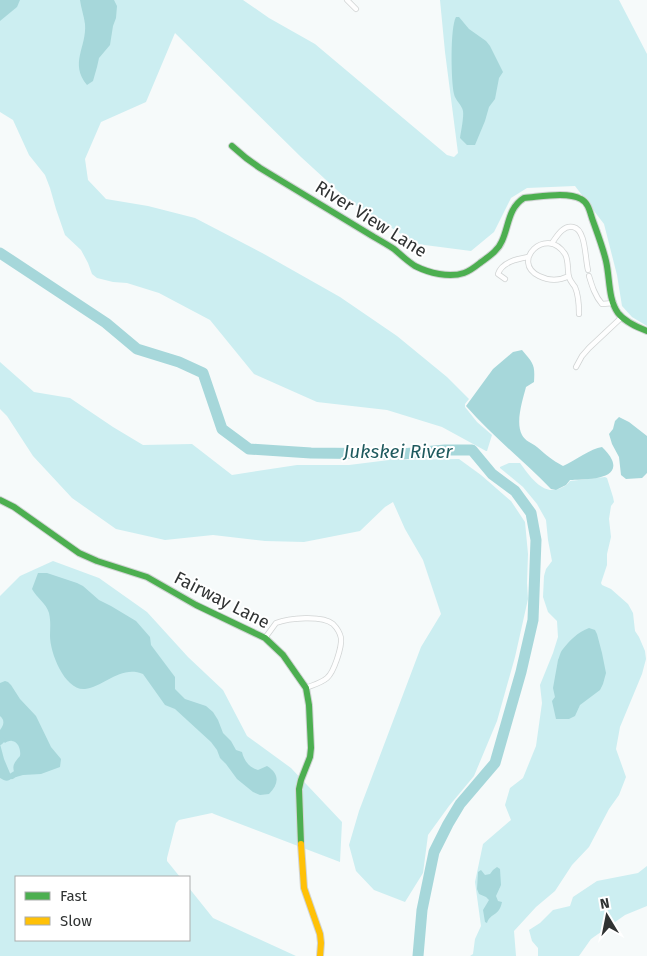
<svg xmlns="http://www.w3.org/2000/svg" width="647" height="956" viewBox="0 0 647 956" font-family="'Fira Sans',sans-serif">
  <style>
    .green { fill: #cceef1 }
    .water { fill: #a6d7da }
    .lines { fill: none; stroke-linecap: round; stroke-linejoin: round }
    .canal { stroke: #a6d7da; stroke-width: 6 }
    .river { stroke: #a6d7da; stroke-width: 11 }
    .street-casing { stroke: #d1d4d4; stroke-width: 6 }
    .fast-casing { stroke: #d1d4d4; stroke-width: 8 }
    .slow-casing { stroke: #d1d4d4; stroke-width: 8 }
    .street { stroke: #fefefe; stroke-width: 4.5 }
    .fast { stroke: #4caf50; stroke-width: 6 }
    .slow { stroke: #ffc107; stroke-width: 6 }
    .labels { text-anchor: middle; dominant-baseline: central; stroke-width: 4; stroke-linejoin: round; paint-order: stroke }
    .street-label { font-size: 18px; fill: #303333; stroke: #fff }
    .water-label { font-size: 19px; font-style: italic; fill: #1f5a5e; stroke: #fff }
  </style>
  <rect width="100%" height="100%" fill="#f6fafa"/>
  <g class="green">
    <path d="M0 0H243L269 18 315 44 447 155 454 157 458 153 445 52 440 0H619L647 54V326L632 317 622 306 617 275 604 224 575 186 527 188 511 198 494 232 471 251 417 244 349 201 301 157 175 33 146 102 101 122 85 159 88 180 106 199 148 206 195 218 264 254 340 297 397 336 447 377 469 399 465 404V407L477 422 492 435 487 451H486L442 427 387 410 317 402 254 374 210 320 159 293 127 283 113 282 97 278 92 274 88 263 81 250 65 235 56 209 50 188 45 175 29 155 13 120 0 112Z"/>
    <path d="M0 362 34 392 70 398 113 427 143 445 192 444 232 475 297 465H349L389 460 459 459 481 475 511 501 525 522 528 554 527 583 528 599 515 657 497 721 474 776 449 806 428 835 423 873 405 902 374 890 356 871 349 845 359 811 421 647 441 614 423 560 405 529 393 502 385 507 360 531 304 542 265 541 213 535 165 540 116 529 72 498 33 456 7 416 0 409Z"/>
    <path d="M509 463H520C529 475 543 497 561 488 565 486 567 485 570 481L605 477 607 478 613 497 614 502 611 506 609 519 611 537 607 554V565L601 583 602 585 611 589 628 604 633 613 635 631 639 637 645 651 646 659 642 674 620 727 616 749 626 777 619 795 609 809 589 847 572 865 555 891 536 907 514 931 516 956H470L473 954 475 939 481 926 475 882 483 844 511 820 505 805 510 788 523 778 536 746 542 703 540 685 553 653 558 637 557 621 548 612 543 597 544 576 546 569 552 561 548 540 546 520 537 504 523 487 500 468V467Z"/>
    <path d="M53 561 99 578 147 612 188 657 223 690 247 736 291 768 342 822 340 862 214 814 212 813 179 820 176 823 167 858V861L180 877H16V940H189V888L213 918 296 956H0V596L20 576Z"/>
    <path d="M647 866V906L625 915 591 939 579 956H538V948L532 941 529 930 540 923 553 910 570 906 573 897 597 881 638 873Z"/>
  </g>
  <g class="water">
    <path d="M0 0H20L17 7 0 21Z"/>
    <path d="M80 0H114L117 6 116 18 113 26 110 45 99 58 97 67 93 81 87 85C69 63 87 47 85 24 84 16 81 8 80 0Z"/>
    <path d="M456 17H459L469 29 486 41 490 46 503 72 499 78 495 99 489 107 485 121 475 145H467L460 138C461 131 464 117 463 111 462 105 455 100 454 94 451 81 450 27 456 17Z"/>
    <path d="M522 350C534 364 535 365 534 382L526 387C523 399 515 422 522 435 525 441 532 443 537 447 546 455 552 460 563 466 575 461 591 448 602 447 606 451 610 455 612 460 621 481 582 479 570 480L566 485 556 490 551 489C523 460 492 436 466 406L493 369 513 352Z"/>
    <path d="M619 417 629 422 647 436V473L642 478 626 479 621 475 619 457 612 444 609 434 613 429 615 421Z"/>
    <path d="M38 573H47L77 583 83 586 99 600 111 606 136 621 150 637 151 645 175 677V689L185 699 206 706 213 712 218 720 223 733 231 741 236 750 242 752C244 761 250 768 258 770L267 766C280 774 279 784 269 794L260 795 253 792 237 779 226 764 220 758 217 750 211 742 175 709 165 705 143 674C120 665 104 687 85 689 65 691 50 653 50 636 50 628 51 622 49 613 46 603 37 598 32 589Z"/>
    <path d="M589 628 595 630 597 634 602 653 606 673 603 684 600 690 580 705 575 716 569 719H556L552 701 555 697 553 688 558 660C560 656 560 652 563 649 570 640 578 632 589 628Z"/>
    <path d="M5 681 8 682 11 685 20 699 36 716 51 747 61 759 60 767 41 774 23 775 16 777C12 767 12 765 20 756 21 751 19 742 12 741 11 740 6 742 5 743L0 738V730C4 725 5 720 0 716V683Z"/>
    <path d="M0 744 4 759 12 778C8 782 5 781 0 778Z"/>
    <path d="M497 867 500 869 501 885 496 896 498 901 502 902C499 917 491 912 487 923L485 922 483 910 489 900 486 897 479 894 477 889 478 872 481 870 485 875 490 874 493 870Z"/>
  </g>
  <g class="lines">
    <g class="canal">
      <path d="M0 742 2 740"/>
      <path d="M12 776 15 774"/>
    </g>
    <path class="river" d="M0 253 106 323 137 349 179 362 203 373 222 429 249 449 311 453 402 454 445 450H472L492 474 515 491 531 513 536 540 533 620 521 672 495 763 460 804 448 824 434 852 422 910 418 956"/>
    <g class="street-casing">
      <g id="street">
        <path d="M347 0 356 9"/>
        <path d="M552 243C557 236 563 225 573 227 586 229 585 259 588 270"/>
        <path d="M569 276C559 281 549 281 539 276 510 262 546 225 565 254 569 261 567 270 569 277 570 281 573 284 575 287 579 296 579 305 579 314"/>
        <path d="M589 276C592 286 595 296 602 304L614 303"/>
        <path d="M505 279 498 274C502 262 517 259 528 257"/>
        <path d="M576 367 582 356 589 348 622 317"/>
        <path d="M265 638 276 623C289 618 322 615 333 624 337 628 340 633 341 638 342 647 334 672 327 678 321 683 313 685 306 688"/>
      </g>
    </g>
    <g class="fast-casing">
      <g id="fast">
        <path d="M232 146 246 158 260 168 374 237C381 241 388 245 394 249 401 255 407 261 415 266 429 273 449 278 464 273 470 271 475 267 480 263 488 257 498 251 502 241 509 226 508 208 524 198 539 197 567 191 581 199 589 203 590 213 593 221 598 235 603 248 606 261 610 278 608 299 618 313 625 322 637 327 647 331"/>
        <path d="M0 500 14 507 79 553 97 561 147 577 196 605 265 638 283 655 306 688 309 705 311 748 310 757 301 780 299 789 301 844"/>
      </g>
    </g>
    <g class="slow-casing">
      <path id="slow" d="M301 844 304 888 320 934 321 943 320 956"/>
    </g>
    <use href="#street" class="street"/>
    <use href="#fast" class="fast"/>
    <use href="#slow" class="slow"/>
  </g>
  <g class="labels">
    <g class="street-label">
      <text transform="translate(371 219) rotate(32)">River View Lane</text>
      <text transform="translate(222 600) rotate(27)">Fairway Lane</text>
    </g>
    <g class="water-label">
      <text x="398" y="451">Jukskei River</text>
    </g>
  </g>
  <rect x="15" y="876" width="175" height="65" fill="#ffffff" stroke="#acadad"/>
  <rect x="25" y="892" width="25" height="8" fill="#4caf50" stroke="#acadad"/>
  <text x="60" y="901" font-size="15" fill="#303333">Fast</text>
  <rect x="25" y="917" width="25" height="8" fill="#ffc107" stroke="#acadad"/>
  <text x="60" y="926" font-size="15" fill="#303333">Slow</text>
  <g transform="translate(607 916) rotate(350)" stroke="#ffffff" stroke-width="4" paint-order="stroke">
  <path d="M0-4L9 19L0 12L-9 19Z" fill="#303333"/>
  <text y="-8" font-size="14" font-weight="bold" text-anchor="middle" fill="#303333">N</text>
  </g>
</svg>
